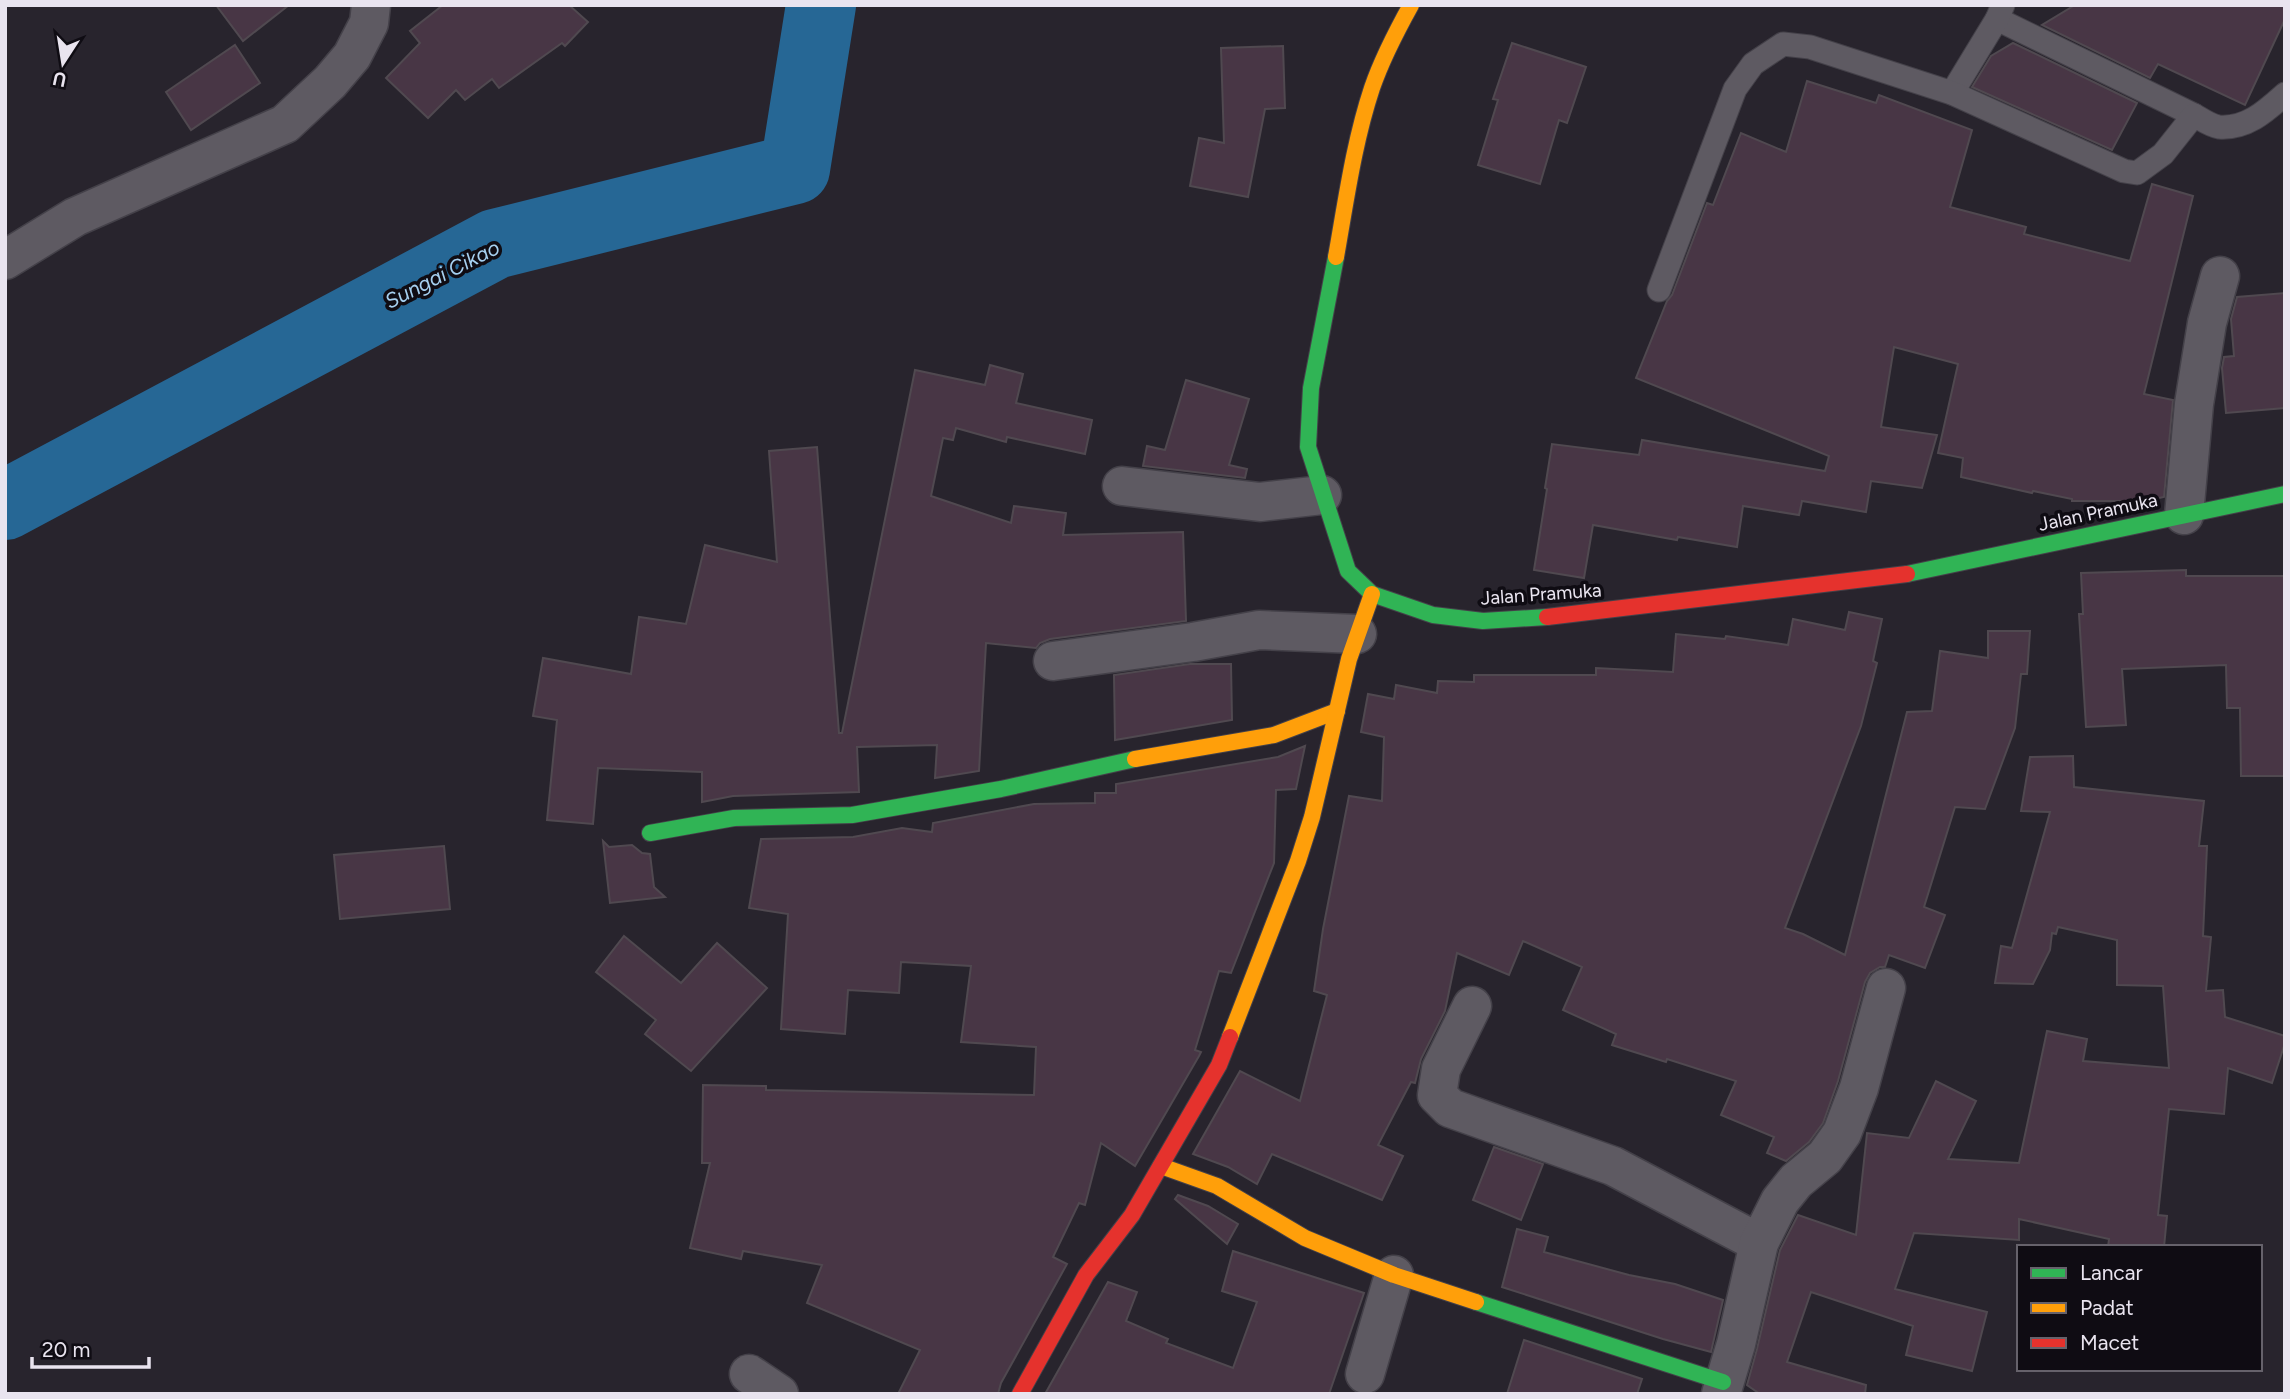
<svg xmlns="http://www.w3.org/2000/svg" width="2290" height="1399" viewBox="0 0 2290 1399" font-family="Figtree,sans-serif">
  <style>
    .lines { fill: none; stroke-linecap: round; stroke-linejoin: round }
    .river { stroke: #266795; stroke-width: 70 }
    .building { fill: #483645; stroke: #504950; stroke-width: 2 }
    .lane-casing { stroke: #444149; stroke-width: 25 }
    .street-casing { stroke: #444149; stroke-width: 41 }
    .fast-casing { stroke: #444149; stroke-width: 18 }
    .slow-casing { stroke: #444149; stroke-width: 18 }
    .jam-casing { stroke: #444149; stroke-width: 18 }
    .lane { stroke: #5e5a62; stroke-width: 23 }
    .street { stroke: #5e5a62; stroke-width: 38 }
    .fast { stroke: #30b455; stroke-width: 16 }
    .slow { stroke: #ff9f0a; stroke-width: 16 }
    .jam { stroke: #e5322d; stroke-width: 16 }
    .labels { text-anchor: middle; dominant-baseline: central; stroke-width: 7; stroke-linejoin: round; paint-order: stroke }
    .street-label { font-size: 19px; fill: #e9e4ef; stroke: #0f0c13 }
    .water-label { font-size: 21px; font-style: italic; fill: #a6d0f0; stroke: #0f0c13 }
  </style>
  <rect width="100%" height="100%" fill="#28242d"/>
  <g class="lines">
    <path class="river" d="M5 505 495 244 795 169 821 5"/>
  </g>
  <g class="building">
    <path d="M216 5H289L243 41Z"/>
    <path d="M443 5H569L588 22 565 46 562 43 499 88 492 79 465 100 456 90 428 118 386 78 420 43 410 31Z"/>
    <path d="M2075 5H2285V19L2245 105 2158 64 2150 78 2042 25Z"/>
    <path d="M1512 43 1586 67 1567 123 1559 120 1540 184 1478 165 1498 100 1493 99Z"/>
    <path d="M2013 43 2137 103 2112 150 1972 87 1991 56Z"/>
    <path d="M235 45 260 83 191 130 166 92Z"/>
    <path d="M1283 46 1285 108 1265 109 1248 197 1190 186 1199 138 1224 143 1221 48Z"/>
    <path d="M1807 81 1876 103 1879 95 1972 130 1950 207 2026 227 2024 234 2130 261 2152 184 2193 196 2144 394 2173 400 2164 497 2145 501H2072V499L2033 491 2032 493 1961 477 1963 458 1938 453 1958 364 1894 347 1881 427 1937 435 1922 488 1871 481 1866 512 1802 501 1799 515 1743 506 1737 547 1678 537 1677 540 1593 525 1584 578 1534 570 1547 489 1545 488 1552 444 1639 455 1642 440 1825 471 1829 456 1636 378 1667 301 1672 295 1707 203 1713 205 1741 133 1786 152Z"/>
    <path d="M2285 293V408L2226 413 2222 368 2224 357 2234 356 2231 319 2237 297Z"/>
    <path d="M990 365 1023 374 1016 403 1092 420 1085 454 1007 437 1006 442 956 428 953 440 943 438 931 496 1011 523 1014 506 1066 513 1063 535 1183 532 1186 621 1050 639 1040 643 1036 648 986 643 979 771 935 778 937 745 857 747 859 792 733 796 702 802V772L598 768 593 824 547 820 557 720 533 716 543 658 631 674 639 617 686 624 705 545 777 562 769 451 817 447 839 733H842L915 370 985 385Z"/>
    <path d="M1186 380 1249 399 1229 465 1247 469 1245 478 1143 466 1147 446 1165 450Z"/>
    <path d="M2186 570V576H2285V776H2241L2240 708H2227L2226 665 2122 669 2126 725 2086 727 2079 614H2083L2081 573Z"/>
    <path d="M1849 612 1882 619 1873 661 1877 663 1861 726 1785 928 1803 934 1845 955 1907 712 1932 711 1940 651 1988 658V631H2030L2027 674H2021L2015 728 1985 809 1955 807 1924 907 1945 915 1925 968 1889 955 1885 967H1880L1870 973 1865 982 1838 1081 1823 1123 1809 1142 1786 1161 1767 1153 1774 1137 1721 1115 1736 1081 1667 1059 1666 1062 1612 1045 1616 1034 1563 1010 1582 967 1523 941 1509 975 1457 953 1445 1011 1421 1059 1415 1083 1411 1082 1378 1145 1403 1156 1382 1200 1272 1154 1257 1184 1228 1167 1193 1154 1240 1071 1300 1101 1327 995 1314 991 1323 929 1349 796 1382 801 1384 737 1361 732 1368 694 1394 699 1396 685 1437 693 1438 681 1474 682V675H1596V668L1673 672 1676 634 1725 639 1726 636 1788 645 1793 619 1845 630Z"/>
    <path d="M1190 664H1231L1232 720 1115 740 1114 675Z"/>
    <path d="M1305 746 1296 789 1276 790 1274 863 1231 973 1219 971 1195 1050 1201 1052 1199 1056 1135 1166 1101 1143 1085 1205 1079 1203 1053 1257 1067 1264 1001 1383 998 1394H898L920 1350 807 1303 822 1265 743 1251 741 1259 690 1248 710 1163H702L703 1085 766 1086V1090L1034 1095 1036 1047 961 1042 971 966 901 962 899 993 848 990 845 1034 781 1029 788 914 749 908 761 839 853 837 902 828 932 832 933 823 1034 804 1095 803V793H1116V784L1278 757Z"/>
    <path d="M2073 756 2074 787 2204 801 2199 846H2207L2203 936 2211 937 2206 991 2223 990 2225 1017 2285 1036V1043L2272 1083 2228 1068 2224 1114 2169 1109 2158 1215 2167 1216 2164 1247H2108L2109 1239 2019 1219V1240L1914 1233 1895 1289 1987 1312 1972 1371 1906 1355 1913 1326 1811 1292 1787 1362 1866 1385 1865 1394H1760L1747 1385 1757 1349 1780 1250 1798 1215 1856 1235 1867 1133 1909 1138 1936 1081 1976 1101 1948 1159 2019 1163 2047 1031 2087 1039 2083 1061 2169 1068 2163 986 2117 985V940L2058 927 2056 934 2052 933 2050 950 2033 984 1995 983 2001 946 2012 948 2050 812 2021 811 2030 757Z"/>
    <path d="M603 841 609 847 632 845 642 853 650 854 654 887 665 897 610 903Z"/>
    <path d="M444 846 450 909 340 919 334 855Z"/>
    <path d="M624 936 681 983 717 943 767 988 691 1071 645 1034 656 1020 596 972Z"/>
    <path d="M1494 1147 1543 1164 1521 1220 1473 1200Z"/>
    <path d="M1178 1195 1208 1206 1238 1224 1227 1244 1175 1199Z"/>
    <path d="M1517 1229 1548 1237 1544 1252 1629 1275 1675 1284 1723 1300 1711 1352 1663 1339 1502 1287Z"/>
    <path d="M1233 1251 1364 1293 1329 1394H1045L1108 1282 1137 1292 1126 1321 1168 1339 1166 1343 1233 1368 1257 1302 1222 1291Z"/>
    <path d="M1524 1340 1642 1379 1637 1394H1507Z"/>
  </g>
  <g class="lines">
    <g class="lane-casing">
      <g id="lane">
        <path d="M1997 19 2194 115"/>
        <path d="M1952 93 1997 19 2003 5"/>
        <path d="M1659 290 1735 89 1753 64 1783 44 1810 47 1952 93 2124 171 2137 173 2163 154 2194 115C2201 119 2211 126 2219 127 2247 129 2266 111 2285 94"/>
      </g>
    </g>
    <g class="street-casing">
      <g id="street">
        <path d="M5 260 75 217 285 124 330 82 352 56 369 23 371 5"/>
        <path d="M1122 486 1260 502 1322 495"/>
        <path d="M2184 515 2194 404 2207 323 2220 276"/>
        <path d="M1053 661 1193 642 1259 630 1357 634"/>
        <path d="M1472 1006 1441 1069 1437 1095 1450 1108 1613 1166 1759 1243"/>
        <path d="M749 1374 779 1394"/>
        <path d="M1365 1374 1394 1275"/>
        <path d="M1721 1394 1736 1344 1759 1243 1780 1201 1796 1181 1825 1157 1842 1133 1859 1088 1886 988"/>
      </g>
    </g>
    <g class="fast-casing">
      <g id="fast">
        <path d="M1336 257 1311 388 1308 447 1348 571 1372 594 1433 615 1483 621 1547 617"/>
        <path d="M1907 574 2285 494"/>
        <path d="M650 833 734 818 852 815 1001 789 1135 759"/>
        <path d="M1476 1302 1723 1382"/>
      </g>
    </g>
    <g class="slow-casing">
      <g id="slow">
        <path d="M1336 257C1346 201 1354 142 1372 88 1382 59 1396 32 1411 5"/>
        <path d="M1135 759 1274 735 1337 711"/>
        <path d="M1230 1037 1298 861 1312 817 1349 659 1372 594"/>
        <path d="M1161 1166 1217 1186 1305 1238 1394 1275 1476 1302"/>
      </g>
    </g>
    <g class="jam-casing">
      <g id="jam">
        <path d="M1547 617 1907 574"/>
        <path d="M1020 1394 1086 1275 1132 1215 1219 1065 1230 1037"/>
      </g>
    </g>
    <use href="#lane" class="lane"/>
    <use href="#street" class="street"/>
    <use href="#fast" class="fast"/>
    <use href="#slow" class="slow"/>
    <use href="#jam" class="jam"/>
  </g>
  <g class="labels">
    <g class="street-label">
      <text transform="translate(2098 512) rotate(-12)">Jalan Pramuka</text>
      <text transform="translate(1541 594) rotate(-4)">Jalan Pramuka</text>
    </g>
    <g class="water-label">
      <text transform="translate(442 274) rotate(-27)">Sungai Cikao</text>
    </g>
  </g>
  <rect width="2290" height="1399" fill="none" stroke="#e9e4ef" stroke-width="14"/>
  <rect x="2017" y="1245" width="245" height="126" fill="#0f0c13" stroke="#66626b" stroke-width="2"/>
  <rect x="2031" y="1268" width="35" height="10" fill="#30b455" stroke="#66626b" stroke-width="2"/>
  <text x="2080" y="1280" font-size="21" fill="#e9e4ef">Lancar</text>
  <rect x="2031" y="1303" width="35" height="10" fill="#ff9f0a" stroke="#66626b" stroke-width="2"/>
  <text x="2080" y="1315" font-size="21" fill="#e9e4ef">Padat</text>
  <rect x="2031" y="1338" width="35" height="10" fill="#e5322d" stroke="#66626b" stroke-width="2"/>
  <text x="2080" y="1350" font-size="21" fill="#e9e4ef">Macet</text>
  <g transform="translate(63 63) rotate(192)" stroke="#0f0c13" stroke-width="5" paint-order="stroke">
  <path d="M0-5L12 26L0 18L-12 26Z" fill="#e9e4ef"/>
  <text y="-10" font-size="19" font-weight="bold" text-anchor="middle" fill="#e9e4ef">U</text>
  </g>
  <path d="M32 1357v10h117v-10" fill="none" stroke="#e9e4ef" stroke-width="3.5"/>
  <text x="42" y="1357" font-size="21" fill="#e9e4ef" stroke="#0f0c13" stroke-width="5" paint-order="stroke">20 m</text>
</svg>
